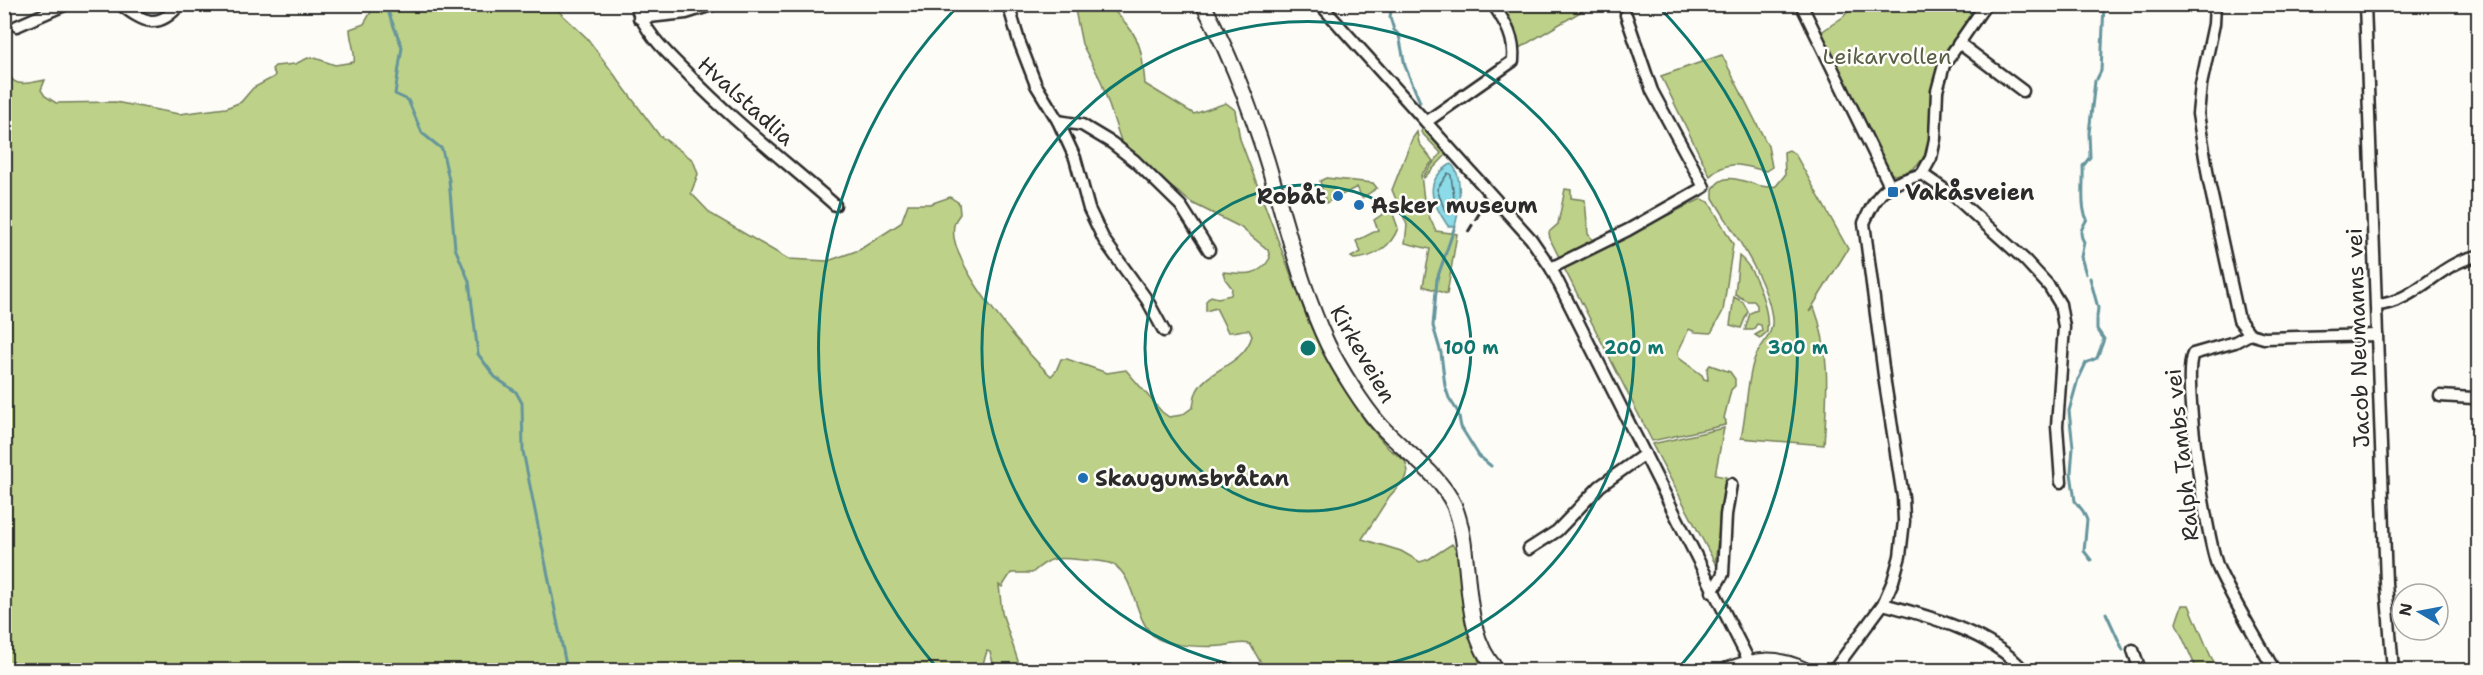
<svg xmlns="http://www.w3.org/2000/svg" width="2483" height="675" viewBox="0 0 2483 675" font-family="'Shantell Sans',sans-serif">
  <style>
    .green { fill: #bdd288; stroke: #747e5a; stroke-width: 1.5 }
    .water { fill: #8bdbe8; stroke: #65959c; stroke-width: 1.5 }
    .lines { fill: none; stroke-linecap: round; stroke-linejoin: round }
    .shore { stroke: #517177; stroke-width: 1.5 }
    .stream { stroke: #65959c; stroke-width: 3 }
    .minor-casing { stroke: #2b2b2b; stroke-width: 15 }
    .secondary-casing { stroke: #2b2b2b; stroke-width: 18 }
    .minor { stroke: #fdfcf7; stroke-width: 10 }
    .secondary { stroke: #fdfcf7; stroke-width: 14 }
    .rail { stroke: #2b2b2b; stroke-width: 3; stroke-dasharray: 9 4.5; stroke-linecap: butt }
    .ring { fill: none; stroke: #0f766e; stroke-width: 3 }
    .poi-dot { fill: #1f6fb2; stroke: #fdfcf7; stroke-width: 2 }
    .labels { text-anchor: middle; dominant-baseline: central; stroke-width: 5; stroke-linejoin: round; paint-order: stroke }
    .park-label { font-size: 22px; fill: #575d47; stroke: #fdfcf7 }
    .street-label { font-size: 22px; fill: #2b2b2b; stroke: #fdfcf7 }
    .poi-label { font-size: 22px; font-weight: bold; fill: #2b2b2b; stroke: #fdfcf7; text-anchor: start }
    .centre { fill: #0f766e; stroke: #fdfcf7; stroke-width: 3 }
    .ring-label { font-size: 18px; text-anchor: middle; font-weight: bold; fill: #0f766e; stroke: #fdfcf7; stroke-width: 5; stroke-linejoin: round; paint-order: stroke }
  </style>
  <rect width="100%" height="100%" fill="#fdfcf7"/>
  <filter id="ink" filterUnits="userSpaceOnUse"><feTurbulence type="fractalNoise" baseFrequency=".0167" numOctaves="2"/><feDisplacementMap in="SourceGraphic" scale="12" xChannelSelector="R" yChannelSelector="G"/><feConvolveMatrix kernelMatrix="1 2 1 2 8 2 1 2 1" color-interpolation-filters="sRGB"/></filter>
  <g filter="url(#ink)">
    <g class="green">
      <path d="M375 5H552L587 38 659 135 693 160 698 174 691 193 711 214 788 259 828 261 859 250 901 223 908 204H930L950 197 959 203 960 214C958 217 956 219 955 222 941 256 1026 353 1051 376L1056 371 1061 359H1067L1107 373 1126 370 1162 412 1169 417 1182 415 1193 407C1194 403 1194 397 1196 393 1206 368 1243 367 1252 336L1249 330C1241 329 1236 333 1228 332L1216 308 1206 311V301L1211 296 1218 298 1231 295 1232 288 1225 279 1223 272C1243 274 1259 278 1270 258L1268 250 1240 227 1192 203 1132 156 1121 141 1101 81 1082 44 1074 5H1108C1139 35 1141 41 1145 84L1194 114 1226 103 1235 110 1240 139 1309 323 1326 358 1365 421 1388 448 1405 461 1408 471 1406 478 1389 497 1362 539 1401 551 1420 562 1429 559 1452 544C1468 562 1466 611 1471 635 1473 647 1478 659 1482 670H1265L1250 644C1240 642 1237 644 1228 645 1212 648 1169 647 1155 637 1134 621 1136 578 1114 565 1105 560 1092 561 1082 560 1057 557 1051 556 1032 573H1011L1002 587 999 585 1002 613 1021 670H995L990 652 987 651 981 670H5L4 50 7 52C8 86 13 87 45 80L41 90 45 96 56 103 115 102 179 114 226 108 241 102 253 88 274 77 275 74 272 69 275 66 295 64 308 58H315L335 65 354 62C356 52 350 40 350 29L364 24Z"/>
      <path d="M1496 5H1592L1516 50Z"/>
      <path d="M1854 5H1980C1968 21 1948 43 1940 61 1924 98 1949 168 1894 175L1888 171 1820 33 1843 17Z"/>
      <path d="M1722 55 1768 146 1772 167 1766 171C1743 166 1729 158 1710 176L1661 76Z"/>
      <path d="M1423 126 1447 154 1424 178 1423 176 1441 153 1421 132Z"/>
      <path d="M1417 132 1419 143 1433 161 1421 175 1425 208 1436 231 1457 234 1447 294 1423 286 1430 249 1405 243 1407 225 1392 190 1412 139Z"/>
      <path d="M1789 150 1795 154 1848 249 1809 312 1814 307C1831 351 1827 399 1824 445L1741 438C1747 412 1746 385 1754 360 1759 345 1774 336 1772 319 1769 282 1732 230 1713 198V189C1728 164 1754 192 1776 186L1785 175 1784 152Z"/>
      <path d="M1326 178 1373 183 1377 188 1362 198 1357 187 1326 203 1320 181Z"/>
      <path d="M1565 189 1571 190V198L1585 200 1588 234 1594 242 1559 257 1550 239 1549 232 1558 224Z"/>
      <path d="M1701 199 1709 202 1733 244 1723 311 1711 333 1695 332 1689 329 1678 352 1679 358 1702 375 1704 379 1708 380 1707 369 1710 365 1730 372 1735 379V386L1731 390 1724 418 1726 421 1725 425 1652 441 1563 266Z"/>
      <path d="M1392 211 1398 228C1391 247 1374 258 1354 259L1351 257 1361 252 1356 241 1378 230 1374 220 1386 212Z"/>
      <path d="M1739 256C1756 269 1770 311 1767 332L1760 338 1755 335 1762 331 1761 325 1757 324 1753 330H1745L1750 313 1757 310V305L1754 301H1747L1735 294Z"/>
      <path d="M1734 297 1743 302 1748 311 1741 328 1730 325Z"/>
      <path d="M1724 428 1715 475 1726 477 1715 563 1652 444Z"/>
      <path d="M2182 605H2189L2211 657 2219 670H2197L2176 623Z"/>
    </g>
    <path class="water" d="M1451 164C1464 174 1459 212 1455 226H1448C1431 201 1422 182 1451 164Z"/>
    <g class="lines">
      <path class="shore" d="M1448 173 1451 175C1452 188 1458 206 1449 215L1445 211 1437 189Z"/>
      <g class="stream">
        <path d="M385 4 402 47 395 94 408 100 422 133 442 149 449 180 455 248 469 281 478 354 495 377 516 392 522 403 523 451 567 670"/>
        <path d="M1389 4 1391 11 1390 17 1394 30 1399 35 1405 66 1420 102"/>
        <path d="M1956 4 1973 14"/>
        <path d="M2097 79 2101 71 2104 4"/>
        <path d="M1455 226 1437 279 1433 326 1441 353 1445 386 1449 398 1458 412 1461 427 1479 456 1491 466"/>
        <path d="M2086 274 2081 257 2084 242C2078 232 2082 228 2087 219 2080 208 2084 180 2083 166L2090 157 2089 133 2095 81"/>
        <path d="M2090 278 2098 308 2097 317"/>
        <path d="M2079 378 2086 363 2097 358 2104 339 2097 329V319"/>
        <path d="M2078 379 2069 411 2073 447 2071 473 2075 501 2083 511 2087 520 2084 551 2091 560"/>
        <path d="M2106 613 2123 650"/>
      </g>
      <g class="minor-casing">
        <g id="minor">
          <path d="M120 4C143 22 158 31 180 4"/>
          <path d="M635 4C645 33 666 52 687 73 733 121 785 161 835 205"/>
          <path d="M1008 4 1019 41 1036 85 1058 121 1075 158 1089 209 1104 240 1147 300 1164 331"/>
          <path d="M1320 4 1531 239 1551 268 1749 661"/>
          <path d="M1801 4 1889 184"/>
          <path d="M2215 4 2214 24 2201 85 2198 114 2209 182 2239 320 2250 334 2264 338 2377 335"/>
          <path d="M2365 4 2386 583 2393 670"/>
          <path d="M639 18 686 13 715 4"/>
          <path d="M17 26 67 4"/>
          <path d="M1959 43 2023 91"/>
          <path d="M1058 121 1082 125 1112 143 1135 161 1181 206 1209 250"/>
          <path d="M1426 122 1513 61C1515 37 1506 24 1493 4"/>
          <path d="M1922 174 1954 196 2025 260 2049 286 2060 304 2064 327 2057 426 2061 482"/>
          <path d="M1551 268 1628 230 1704 187 1652 91 1626 15"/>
          <path d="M2377 305C2416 302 2440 262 2478 256"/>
          <path d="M2250 334 2235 342 2193 354C2181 375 2207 544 2219 570 2235 604 2256 637 2274 670"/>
          <path d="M2440 396 2473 398 2478 401"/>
          <path d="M1529 549 1557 531 1600 486 1645 454"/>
          <path d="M1712 592 1723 574 1726 515 1731 484"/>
          <path d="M1883 604C1928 616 1992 633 2023 670"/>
          <path d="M2133 650 2140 670"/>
          <path d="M1834 670 1883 604 1893 581 1900 556 1904 521 1903 497 1885 383 1864 223C1879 187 1888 185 1922 174L1931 158 1935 139 1937 91 1944 65 1986 4"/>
        </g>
      </g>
      <g class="secondary-casing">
        <g id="secondary">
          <path d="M1203 4C1234 61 1260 133 1277 195 1292 246 1305 297 1328 345 1340 369 1363 406 1380 425 1403 451 1439 473 1454 505 1475 555 1458 629 1497 670"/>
          <path d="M1727 670C1755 659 1776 656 1805 670"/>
        </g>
      </g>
      <use href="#minor" class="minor"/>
      <use href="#secondary" class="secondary"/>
      <path class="rail" d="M1468 232 1480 212"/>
    </g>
  </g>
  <g class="ring">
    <circle cx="1308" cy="348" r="163"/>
    <path d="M1260 670A326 326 0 1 1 1356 670"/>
    <path d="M938 669A490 490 0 0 1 959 5M1657 5A490 490 0 0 1 1678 669"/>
  </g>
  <g class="poi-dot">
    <rect x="1887" y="186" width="12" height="12" rx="3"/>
    <circle cx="1338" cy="196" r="6"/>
    <circle cx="1359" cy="205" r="6"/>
    <circle cx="1083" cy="478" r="6"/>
  </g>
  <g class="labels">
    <g class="park-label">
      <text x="1887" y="56">Leikarvollen</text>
    </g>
    <g class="street-label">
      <text transform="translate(746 101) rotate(42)">Hvalstadlia</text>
      <text transform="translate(2358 338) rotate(-92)">Jacob Neumanns vei</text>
      <text transform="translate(1363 354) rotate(60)">Kirkeveien</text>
      <text transform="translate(2182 455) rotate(-96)">Ralph Tambs vei</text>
    </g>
    <g class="poi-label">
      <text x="1905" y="192">Vakåsveien</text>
      <text x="1326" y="196" text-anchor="end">Robåt</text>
      <text x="1371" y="205">Asker museum</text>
      <text x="1095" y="478">Skaugumsbråtan</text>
    </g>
  </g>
  <circle cx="1308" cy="348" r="9" class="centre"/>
  <g class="ring-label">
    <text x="1471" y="354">100 m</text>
    <text x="1634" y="354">200 m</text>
    <text x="1798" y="354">300 m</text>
  </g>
  <rect width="2483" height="675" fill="none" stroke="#fdfcf7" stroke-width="24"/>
  <rect x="12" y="12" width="2459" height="651" fill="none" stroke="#2b2b2b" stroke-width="2" filter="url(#ink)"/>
  <g transform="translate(2420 612) rotate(280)"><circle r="28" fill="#fdfcf7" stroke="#a9a8a5" stroke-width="1.5"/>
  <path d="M0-4.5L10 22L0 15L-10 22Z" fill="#1f6fb2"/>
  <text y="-9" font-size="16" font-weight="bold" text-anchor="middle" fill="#2b2b2b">N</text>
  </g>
</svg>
